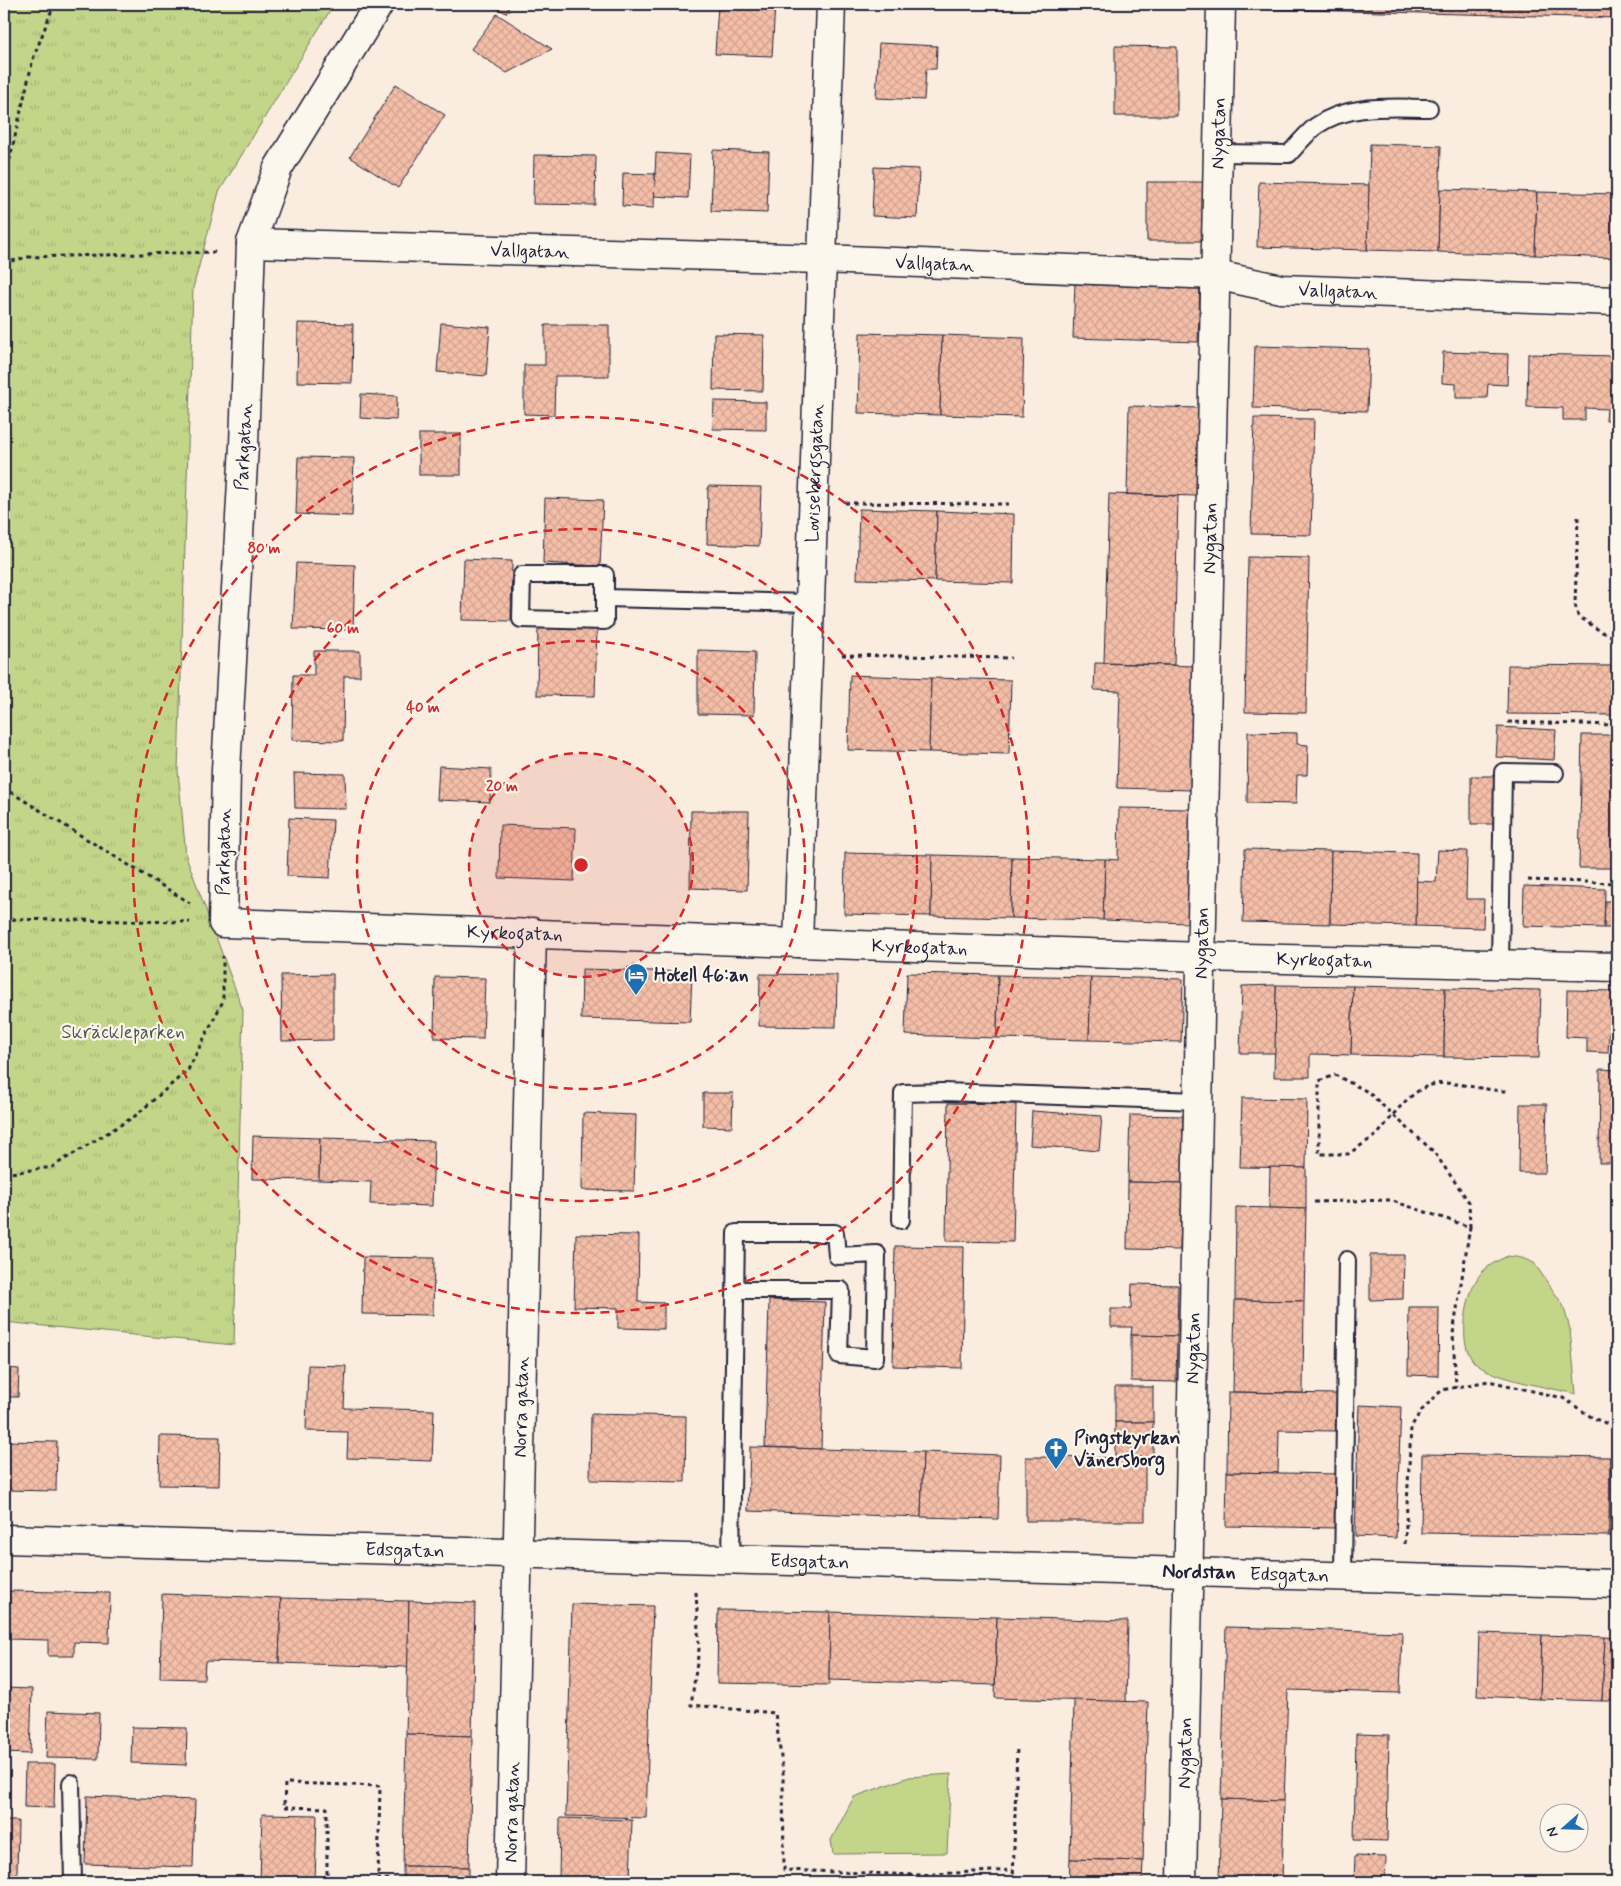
<svg xmlns="http://www.w3.org/2000/svg" width="1621" height="1886" viewBox="0 0 1621 1886" font-family="Mynerve,sans-serif">
  <style>
    .grass { fill: #c2d589; stroke: #727c62 }
    .park { fill: url(#park-tufts); stroke: #727c62 }
    .building { fill: url(#building-cross-hatch); stroke: #22223b }
    .lines { fill: none; stroke-linecap: round; stroke-linejoin: round }
    .service-casing { stroke: #22223b; stroke-width: 20 }
    .minor-casing { stroke: #22223b; stroke-width: 31 }
    .path { stroke: #22223b; stroke-width: 3; stroke-dasharray: 4 4; stroke-linecap: butt }
    .service { stroke: #fbf7ec; stroke-width: 16 }
    .minor { stroke: #fbf7ec; stroke-width: 28 }
    .ring { fill: none; stroke: #d62828; stroke-width: 2.5; stroke-dasharray: 9 6 }
    .labels { text-anchor: middle; dominant-baseline: central; stroke-width: 4.5; stroke-linejoin: round; paint-order: stroke }
    .street-label { font-size: 19px; fill: #22223b; stroke: #fbf7ec }
    .poi-label { font-size: 19px; font-weight: bold; fill: #22223b; stroke: #fbf7ec; text-anchor: start }
    .park-label { font-size: 19px; fill: #525852; stroke: #fbf7ec }
    .neighbourhood-label { font-size: 20px; font-weight: bold; fill: #22223b; stroke: #fbf7ec }
    .centre { fill: #d62828; stroke: #fbf7ec; stroke-width: 2.5 }
    .ring-label { font-size: 15px; text-anchor: middle; font-weight: bold; fill: #d62828; stroke: #fbf7ec; stroke-width: 4.5; stroke-linejoin: round; paint-order: stroke }
  </style>
  <defs>
    <pattern id="park-tufts" width="24" height="20" patternUnits="userSpaceOnUse" patternTransform="scale(1.25)"><rect width="24" height="20" fill="#c2d589"/><path d="M3 7l-1-3M5 7V3M7 7l1-3M15 17l-1-3M17 17v-4M19 17l1-3" fill="none" stroke="#a6b777"/></pattern>
    <pattern id="building-cross-hatch" width="8" height="8" patternUnits="userSpaceOnUse" patternTransform="scale(1.25)"><rect width="8" height="8" fill="#f4bea7"/><path d="M0 0l8 8M0 8l8-8" fill="none" stroke="#d1a391"/></pattern>
  </defs>
  <rect width="100%" height="100%" fill="#faecde"/>
  <filter id="ink" filterUnits="userSpaceOnUse"><feTurbulence type="fractalNoise" baseFrequency=".02" numOctaves="2"/><feDisplacementMap in="SourceGraphic" scale="10" xChannelSelector="R" yChannelSelector="G"/><feConvolveMatrix kernelMatrix="1 2 1 2 8 2 1 2 1" color-interpolation-filters="sRGB"/></filter>
  <g filter="url(#ink)">
    <g class="grass">
      <path d="M1508 1256 1522 1258 1534 1263 1563 1305 1570 1329 1576 1394C1553 1388 1490 1379 1474 1362 1461 1347 1464 1321 1468 1303 1475 1276 1482 1267 1508 1256Z"/>
      <path d="M951 1774 947 1853 833 1854 831 1840 854 1797 909 1777Z"/>
    </g>
    <path class="park" d="M4 4H334L219 192 193 288 178 771 186 856 243 1010 234 1345 4 1322Z"/>
    <g class="building">
      <path d="M491 4H511L506 13Z"/>
      <path d="M718 4H775L772 56 715 54Z"/>
      <path d="M1267 4H1617V18L1267 9Z"/>
      <path d="M497 14 552 49 507 73 471 49Z"/>
      <path d="M879 43 937 46 936 69H926L924 100 876 98Z"/>
      <path d="M1115 46 1177 47V116H1115Z"/>
      <path d="M396 84 445 115 398 188 350 157Z"/>
      <path d="M1370 144 1441 146 1438 252 1367 250Z"/>
      <path d="M713 150 769 152 767 213 711 211Z"/>
      <path d="M656 153 690 155 688 198 654 196Z"/>
      <path d="M534 155 596 156 595 205 533 204Z"/>
      <path d="M874 167 919 169 917 218 872 216Z"/>
      <path d="M623 173 655 174 654 208 622 206Z"/>
      <path d="M1147 182H1203L1202 241H1147Z"/>
      <path d="M1259 182 1369 185 1367 250 1257 247Z"/>
      <path d="M1440 189 1537 192 1535 255 1438 252Z"/>
      <path d="M1537 192 1617 194V258L1535 255Z"/>
      <path d="M1075 282 1200 286 1198 342 1073 338Z"/>
      <path d="M298 323 353 324 352 383 297 382Z"/>
      <path d="M441 323 490 327 486 376 437 372Z"/>
      <path d="M545 325H609V376H555L554 415 524 414V365H545Z"/>
      <path d="M860 333 942 335 940 415 858 413Z"/>
      <path d="M714 334 764 335 763 391 713 390Z"/>
      <path d="M942 335 1024 338 1022 417 940 415Z"/>
      <path d="M1255 346 1369 349 1367 411 1253 408Z"/>
      <path d="M1443 352 1508 354 1507 385 1488 384 1487 398H1456V384L1442 383Z"/>
      <path d="M1528 354 1617 356V420H1606L1607 409 1585 408V420H1563V408L1527 407Z"/>
      <path d="M361 394 397 396 396 420 360 418Z"/>
      <path d="M714 401 766 402V430L713 429Z"/>
      <path d="M1129 406 1199 408 1197 496 1127 494Z"/>
      <path d="M1254 418 1314 419 1311 535 1251 534Z"/>
      <rect x="419" y="434" width="42" height="41"/>
      <path d="M298 457 354 458 352 516 296 514Z"/>
      <path d="M708 486 761 487 759 546 707 544Z"/>
      <path d="M1109 494 1178 496 1174 665 1104 663Z"/>
      <path d="M545 498 603 500 600 566 543 563Z"/>
      <path d="M859 509 937 511 935 581 857 579Z"/>
      <path d="M937 511 1014 514 1013 583 935 581Z"/>
      <path d="M1248 557 1309 558 1306 713 1245 712Z"/>
      <path d="M464 559 512 561 511 621 462 620Z"/>
      <path d="M296 563 355 565 353 630 293 629Z"/>
      <path d="M538 627 597 628 595 696 537 695Z"/>
      <path d="M698 650 755 652 754 715 698 714Z"/>
      <path d="M314 651H360V676H344L343 741 292 740 293 675H314Z"/>
      <path d="M1095 663 1195 666 1191 790 1117 788 1120 691 1094 690Z"/>
      <path d="M1508 665 1617 666V715L1507 714Z"/>
      <path d="M850 675 931 678 929 752 848 750Z"/>
      <path d="M931 678 1011 680 1009 754 929 752Z"/>
      <path d="M1498 727 1556 730 1554 760 1496 757Z"/>
      <path d="M1248 732 1297 733V744L1308 745 1307 775H1297L1296 804 1247 803Z"/>
      <path d="M1582 735H1617V868H1579Z"/>
      <path d="M439 766 491 769 490 802 437 800Z"/>
      <path d="M294 773 345 774 346 809 295 808Z"/>
      <path d="M1471 776H1499L1498 824H1471Z"/>
      <path d="M1119 808 1190 809 1188 923 1103 920 1105 859 1118 860Z"/>
      <path d="M691 811H749L747 890 690 888Z"/>
      <path d="M289 818 333 820 330 878 287 876Z"/>
      <path d="M500 825 576 828 574 881 499 878Z"/>
      <path d="M1245 849 1331 851 1330 924 1243 922Z"/>
      <path d="M1438 850 1467 851 1466 899H1484L1483 928 1416 926V881L1436 882Z"/>
      <path d="M1331 851 1417 853 1416 926 1330 924Z"/>
      <path d="M845 853 932 855 931 916 844 914Z"/>
      <path d="M932 855 1012 857 1011 918 931 916Z"/>
      <path d="M1012 857 1105 859 1103 920 1011 918Z"/>
      <path d="M1524 886 1605 889 1604 928 1523 926Z"/>
      <path d="M1605 901H1617V928H1604Z"/>
      <path d="M582 969 692 972 690 1022 581 1019Z"/>
      <path d="M907 973 998 975 997 1038 905 1035Z"/>
      <path d="M333 974V1040L282 1041 281 975Z"/>
      <path d="M760 974 837 975 836 1027 759 1026Z"/>
      <path d="M998 975 1091 977 1089 1040 997 1038Z"/>
      <path d="M435 977 485 978 483 1039 434 1038Z"/>
      <path d="M1091 977 1183 979 1181 1042 1089 1040Z"/>
      <path d="M1276 985 1353 986 1351 1055 1310 1054V1077H1274Z"/>
      <path d="M1276 985 1275 1053H1240L1242 986Z"/>
      <path d="M1353 986 1445 988 1444 1057 1351 1055Z"/>
      <path d="M1445 988 1541 990 1539 1058 1444 1057Z"/>
      <path d="M1567 990 1617 991V1033H1609L1608 1053 1587 1052V1038L1566 1037Z"/>
      <path d="M1600 1069 1617 1070V1163H1599Z"/>
      <path d="M703 1093H733L732 1127 703 1126Z"/>
      <path d="M1242 1098 1307 1099 1306 1168 1240 1167Z"/>
      <path d="M948 1103 1016 1104 1013 1242 946 1241Z"/>
      <path d="M1520 1104H1547L1545 1173H1519Z"/>
      <path d="M1032 1111 1102 1116 1099 1151 1030 1145Z"/>
      <path d="M583 1113 636 1115 634 1191 582 1190Z"/>
      <path d="M1130 1115 1183 1116 1182 1183 1128 1182Z"/>
      <path d="M253 1136 320 1138 319 1180 252 1179Z"/>
      <path d="M320 1138 434 1141 432 1206 370 1204 371 1182 319 1180Z"/>
      <path d="M1270 1167 1306 1168V1209L1269 1208Z"/>
      <path d="M1128 1182 1182 1183 1180 1250 1127 1249Z"/>
      <path d="M1236 1207 1306 1209 1304 1301 1235 1300Z"/>
      <path d="M576 1234 639 1235 638 1302 664 1303V1329L618 1328V1308L574 1307Z"/>
      <path d="M895 1246 964 1247 962 1368 893 1366Z"/>
      <path d="M1370 1255H1404L1403 1299 1370 1300Z"/>
      <path d="M363 1257 434 1258 433 1315 362 1314Z"/>
      <path d="M1132 1284 1178 1285 1177 1336 1131 1335 1132 1327H1111V1309H1131Z"/>
      <path d="M769 1300 825 1302 821 1449 765 1447Z"/>
      <path d="M1235 1300 1304 1301 1303 1393 1233 1392Z"/>
      <path d="M1409 1307H1439L1438 1376 1408 1375Z"/>
      <path d="M1131 1335 1177 1336 1176 1382 1131 1381Z"/>
      <path d="M308 1365 346 1366 344 1408 434 1410 432 1461 347 1458 348 1432 306 1431Z"/>
      <path d="M4 1368 19 1369 18 1397H4Z"/>
      <rect x="1115" y="1387" width="38" height="35"/>
      <path d="M1228 1392 1337 1394 1336 1431 1279 1430 1278 1473 1227 1472Z"/>
      <path d="M1359 1405 1401 1407 1396 1538 1355 1536Z"/>
      <path d="M591 1414 686 1416 685 1482 590 1480Z"/>
      <rect x="1115" y="1422" width="38" height="35"/>
      <path d="M160 1436 220 1437 219 1486 159 1485Z"/>
      <path d="M4 1441 57 1442 56 1491 4 1490Z"/>
      <path d="M750 1447 923 1452 921 1517 748 1511Z"/>
      <path d="M923 1452 1000 1455 998 1519 921 1517Z"/>
      <path d="M1422 1454 1610 1457 1609 1536 1421 1533Z"/>
      <path d="M1026 1457 1145 1458V1521H1026Z"/>
      <path d="M1610 1457H1617V1536H1609Z"/>
      <path d="M1227 1472 1339 1474 1338 1528 1226 1526Z"/>
      <path d="M4 1590 9 1591 8 1639H4Z"/>
      <path d="M9 1591 110 1593 109 1643 74 1642V1656H48V1640L8 1639Z"/>
      <path d="M162 1594 281 1598 279 1663 205 1661 204 1679 160 1678Z"/>
      <path d="M281 1598 409 1601 408 1667 279 1663Z"/>
      <path d="M409 1601 475 1603 472 1736 406 1734Z"/>
      <path d="M572 1604 653 1606 646 1818 566 1816Z"/>
      <path d="M718 1610 830 1612 829 1685 717 1683Z"/>
      <path d="M830 1612 997 1617 995 1685 829 1680Z"/>
      <path d="M997 1617 1128 1621 1126 1702 995 1698Z"/>
      <path d="M1226 1627 1402 1632 1400 1693 1288 1690 1284 1801 1221 1799Z"/>
      <path d="M1479 1633 1542 1635 1540 1699 1477 1696Z"/>
      <path d="M1542 1635 1605 1637 1602 1701 1540 1699Z"/>
      <path d="M1605 1637 1617 1638V1701H1602Z"/>
      <path d="M4 1688 32 1689 30 1754 4 1753Z"/>
      <path d="M1074 1700 1148 1702 1143 1861 1070 1859Z"/>
      <path d="M48 1711 99 1713 98 1759 46 1758Z"/>
      <path d="M132 1727 187 1728 186 1765 131 1763Z"/>
      <path d="M406 1734 472 1736 469 1867 403 1866Z"/>
      <path d="M1356 1734 1389 1735 1387 1841 1354 1840Z"/>
      <path d="M25 1764H55L54 1808 24 1807Z"/>
      <path d="M87 1796 195 1800 193 1867 85 1864Z"/>
      <path d="M1221 1799 1284 1801 1282 1882H1219Z"/>
      <path d="M262 1814 317 1815 315 1882H260Z"/>
      <path d="M560 1818 632 1820 630 1882H559Z"/>
      <path d="M4 1821H18L17 1875H4Z"/>
      <path d="M1355 1856 1386 1857 1385 1882H1354Z"/>
      <path d="M1070 1859 1143 1861 1142 1882H1069Z"/>
      <path d="M403 1866 469 1867V1882H403Z"/>
    </g>
    <g class="lines">
      <g class="service-casing">
        <g id="service">
          <path d="M1218 153 1289 154C1297 145 1306 134 1316 126 1348 103 1392 108 1429 108"/>
          <path d="M605 598V575H522L521 619 605 621V598L811 603"/>
          <path d="M1500 964 1503 772 1555 773"/>
          <path d="M901 1220 903 1093 943 1092 1198 1101"/>
          <path d="M731 1559 736 1233H835L837 1256 877 1254 875 1358 839 1355 841 1290H735"/>
          <path d="M1343 1577 1347 1260"/>
          <path d="M71 1783 73 1882"/>
        </g>
      </g>
      <g class="minor-casing">
        <g id="minor">
          <path id="s1" d="M379 4 278 168 251 243 244 445 226 770 223 923 1201 957 1617 967"/>
          <path id="s2" d="M251 243 823 259 1216 275 1281 289 1617 301"/>
          <path id="s3" d="M798 943 831 4"/>
          <path id="s4" d="M4 1539 1617 1584"/>
          <path id="s5" d="M510 1882 532 932"/>
          <path id="s6" d="M1182 1882 1221 4"/>
        </g>
      </g>
      <g class="path">
        <path d="M4 184 33 59 54 4"/>
        <path d="M4 263 28 257 216 252"/>
        <path d="M845 503 1011 504"/>
        <path d="M1578 517 1575 604 1578 616 1602 632 1617 638"/>
        <path d="M842 655 1011 658"/>
        <path d="M1508 722 1617 725"/>
        <path d="M4 788 190 903"/>
        <path d="M1528 880 1617 883"/>
        <path d="M4 919 190 922"/>
        <path d="M4 1174 52 1167 135 1116 188 1070 223 1001V956"/>
        <path d="M1314 1202 1390 1200 1470 1227 1453 1334 1456 1387"/>
        <path d="M1470 1227 1469 1202 1434 1152 1393 1115 1378 1134 1348 1154H1319V1081L1335 1075 1368 1092 1393 1115C1434 1065 1452 1088 1506 1091"/>
        <path d="M1405 1544 1411 1427 1421 1411 1442 1390 1489 1381 1563 1398 1593 1418 1613 1426 1617 1424"/>
        <path d="M696 1592 699 1649 691 1705 775 1713 783 1772 784 1870 917 1875 1013 1870"/>
        <path d="M327 1882V1808L284 1807 285 1783 380 1786 378 1879 477 1881"/>
        <path d="M1013 1882 1017 1746"/>
      </g>
      <use href="#service" class="service"/>
      <use href="#minor" class="minor"/>
    </g>
  </g>
  <circle cx="581" cy="865" r="112" fill="#d62828" fill-opacity=".12"/>
  <g class="ring">
    <circle cx="581" cy="865" r="112"/>
    <circle cx="581" cy="865" r="224"/>
    <circle cx="581" cy="865" r="336"/>
    <circle cx="581" cy="865" r="448"/>
  </g>
  <defs>
    <g id="hotel-pin" transform="scale(1.25)"><path d="M0 17L-7.5 6A9.5 9.5 0 1 1 7.5 6Z" fill="#1f6fb2" stroke="#fbf7ec"/><path d="M-6-4.5h1.5V1H6V5H4.5V3h-9V5H-6ZM-4 0a1.8 1.8 0 1 1 3.6 0ZM.5 0V-2.5h3Q6-2.5 6 0Z" fill="#fff"/></g>
    <g id="church-pin" transform="scale(1.25)"><path d="M0 17L-7.5 6A9.5 9.5 0 1 1 7.5 6Z" fill="#1f6fb2" stroke="#fbf7ec"/><path d="M-1.2-6h2.4v3.5h3.3v2.4h-3.3V6h-2.4V-.1h-3.3v-2.4h3.3Z" fill="#fff"/></g>
  </defs>
  <g fill-rule="evenodd">
    <use href="#hotel-pin" x="636" y="975"/>
    <use href="#church-pin" x="1056" y="1449"/>
  </g>
  <g class="labels">
    <g class="street-label">
      <text stroke="none"><textPath href="#s6" startOffset="1749">Nygatan</textPath></text>
      <text stroke="none"><textPath href="#s2" startOffset="279">Vallgatan</textPath></text>
      <text stroke="none"><textPath href="#s2" startOffset="684">Vallgatan</textPath></text>
      <text stroke="none"><textPath href="#s2" startOffset="1089">Vallgatan</textPath></text>
      <text transform="translate(244 447) rotate(-87)">Parkgatan</text>
      <text stroke="none"><textPath href="#s3" startOffset="470">Lovisebergsgatan</textPath></text>
      <text stroke="none"><textPath href="#s6" startOffset="1344">Nygatan</textPath></text>
      <text transform="translate(224 852) rotate(-89)">Parkgatan</text>
      <text stroke="none"><textPath href="#s1" startOffset="1245">Kyrkogatan</textPath></text>
      <text stroke="none"><textPath href="#s6" startOffset="939">Nygatan</textPath></text>
      <text stroke="none"><textPath href="#s1" startOffset="1650">Kyrkogatan</textPath></text>
      <text stroke="none"><textPath href="#s1" startOffset="2055">Kyrkogatan</textPath></text>
      <text stroke="none"><textPath href="#s6" startOffset="534">Nygatan</textPath></text>
      <text stroke="none"><textPath href="#s5" startOffset="475">Norra gatan</textPath></text>
      <text stroke="none"><textPath href="#s4" startOffset="401">Edsgatan</textPath></text>
      <text stroke="none"><textPath href="#s4" startOffset="806">Edsgatan</textPath></text>
      <text stroke="none"><textPath href="#s4" startOffset="1286">Edsgatan</textPath></text>
      <text stroke="none"><textPath href="#s6" startOffset="129">Nygatan</textPath></text>
      <text stroke="none"><textPath href="#s5" startOffset="70">Norra gatan</textPath></text>
    </g>
    <g class="poi-label">
      <text x="654" y="975">Hotell 46:an</text>
      <text x="1074" y="1438">Pingstkyrkan<tspan x="1074" dy="22">Vänersborg</tspan></text>
    </g>
    <g class="park-label">
      <text x="123" y="1032">Skräckleparken</text>
    </g>
    <g class="neighbourhood-label">
      <text x="1199" y="1572">Nordstan</text>
    </g>
  </g>
  <circle cx="581" cy="865" r="8" class="centre"/>
  <g class="ring-label">
    <text x="264" y="553">80 m</text>
    <text x="343" y="633">60 m</text>
    <text x="423" y="712">40 m</text>
    <text x="502" y="791">20 m</text>
  </g>
  <rect width="1621" height="1886" fill="none" stroke="#fbf7ec" stroke-width="20"/>
  <rect x="10" y="10" width="1601" height="1866" fill="none" stroke="#22223b" stroke-width="2" filter="url(#ink)"/>
  <g transform="translate(1564 1828) rotate(250)"><circle r="24" fill="#fbf7ec" stroke="#a4a2a5"/>
  <path d="M0-4L9 19L0 12L-9 19Z" fill="#1f6fb2"/>
  <text y="-8" font-size="14" font-weight="bold" text-anchor="middle" fill="#22223b">N</text>
  </g>
</svg>
